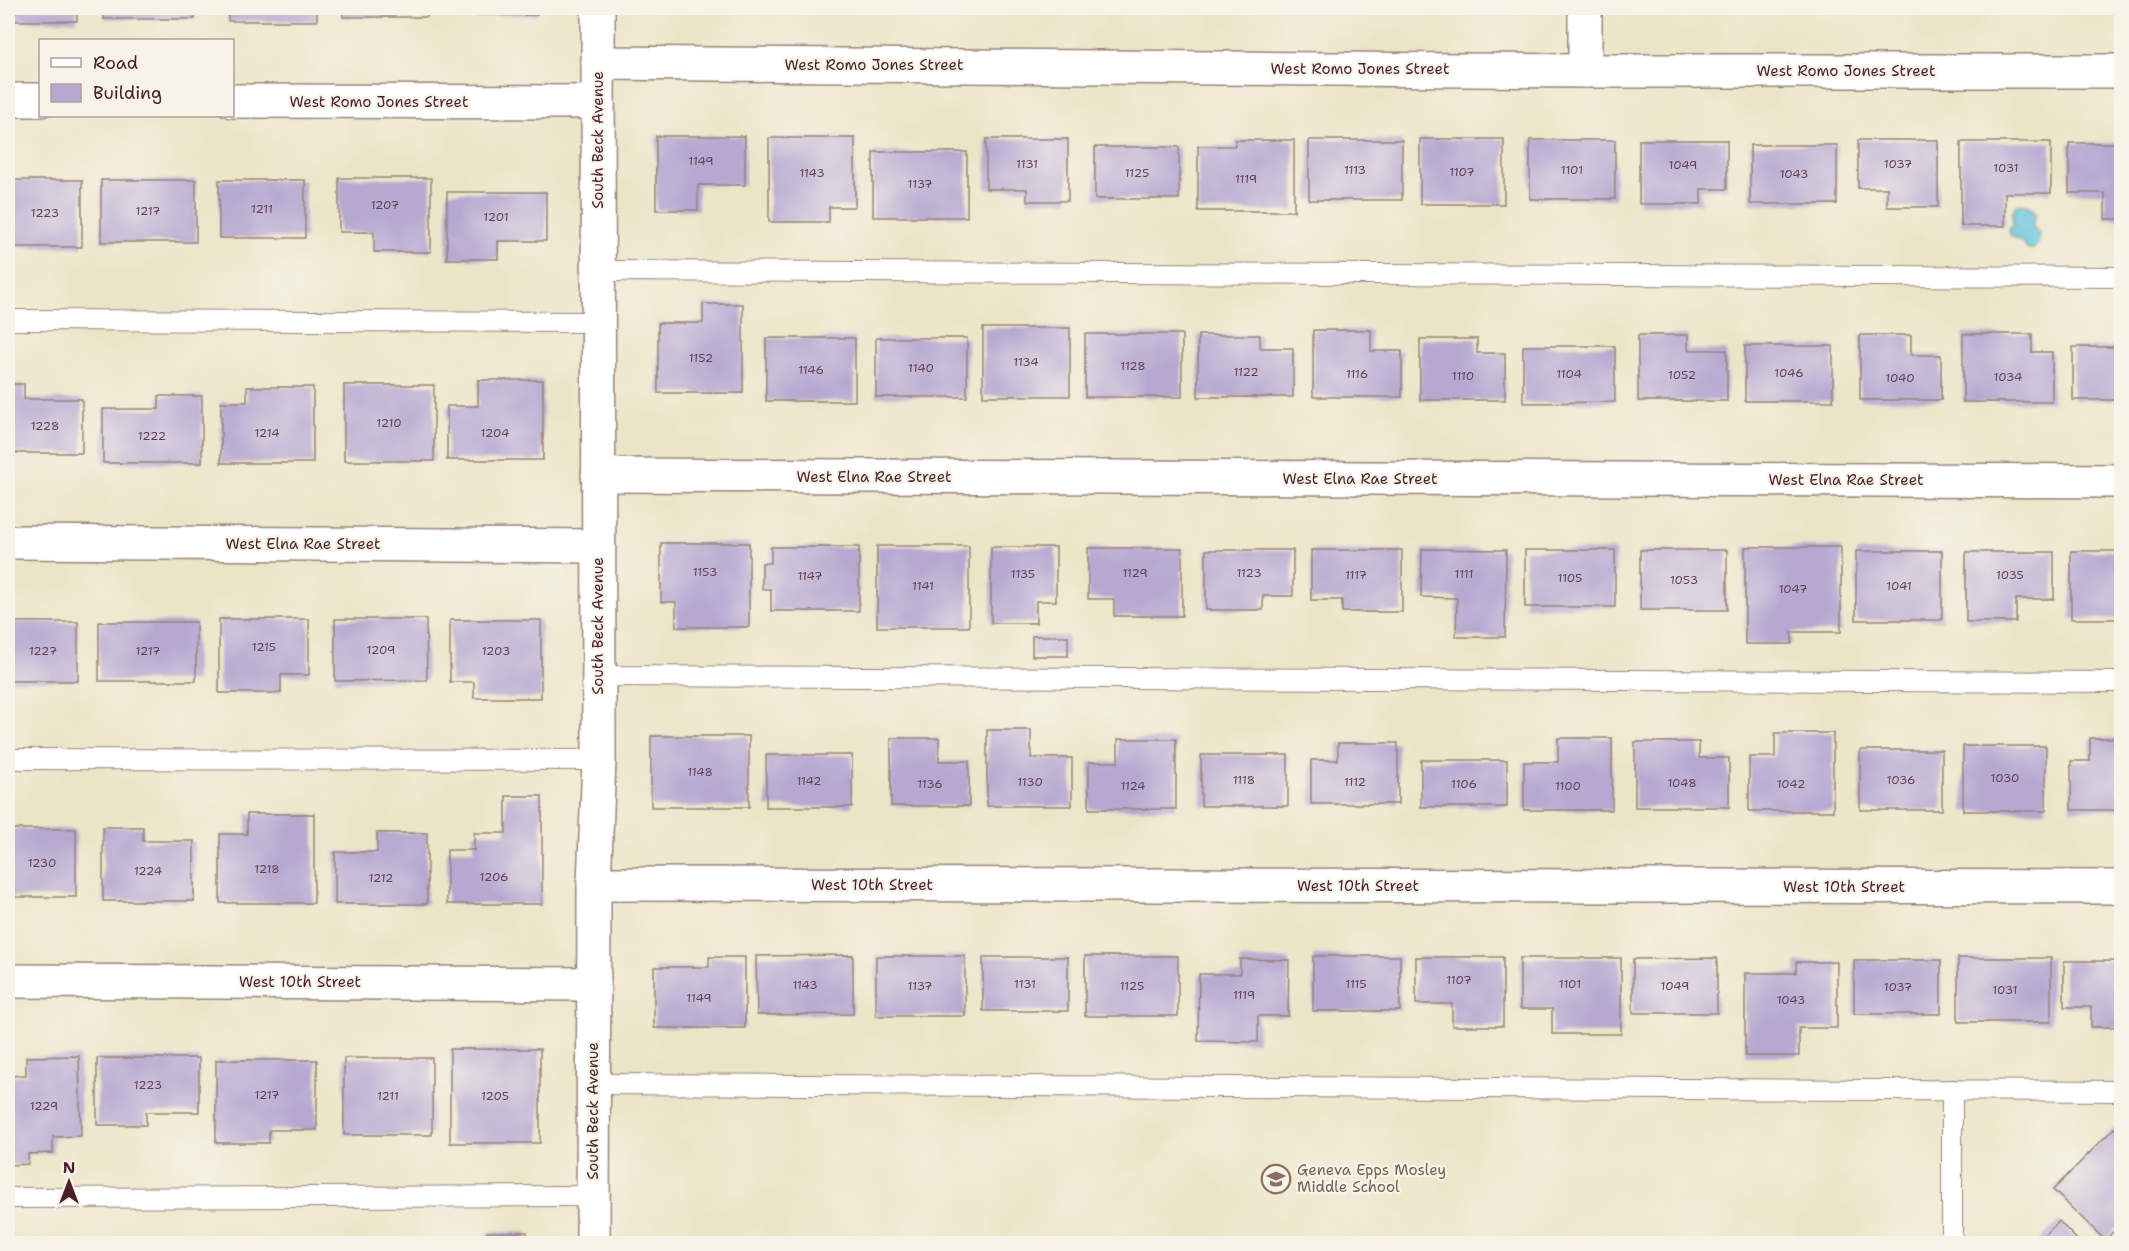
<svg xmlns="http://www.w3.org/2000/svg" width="2129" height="1251" viewBox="0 0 2129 1251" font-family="'Shantell Sans',sans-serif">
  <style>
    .water { fill: #5ec2dc; stroke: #547084; stroke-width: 1.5 }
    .building { fill: #b6a8d1 }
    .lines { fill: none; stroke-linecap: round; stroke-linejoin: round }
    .lane-casing { stroke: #9a8279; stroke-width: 22 }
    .street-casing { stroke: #9a8279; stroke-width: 36 }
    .lane { stroke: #fff; stroke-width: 20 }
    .street { stroke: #fff; stroke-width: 33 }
    .labels { text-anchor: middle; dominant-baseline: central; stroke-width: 4.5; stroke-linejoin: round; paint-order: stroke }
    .number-label { font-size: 12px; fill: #654154 }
    .street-label { font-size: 15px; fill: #4a1f2b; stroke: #f7f3e8 }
    .education-label { font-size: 15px; fill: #785e54; stroke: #f7f3e8; text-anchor: start }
  </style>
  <rect width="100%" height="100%" fill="#f7f3e8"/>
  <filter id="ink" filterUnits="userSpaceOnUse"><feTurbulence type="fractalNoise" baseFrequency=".0167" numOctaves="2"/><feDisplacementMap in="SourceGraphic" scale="12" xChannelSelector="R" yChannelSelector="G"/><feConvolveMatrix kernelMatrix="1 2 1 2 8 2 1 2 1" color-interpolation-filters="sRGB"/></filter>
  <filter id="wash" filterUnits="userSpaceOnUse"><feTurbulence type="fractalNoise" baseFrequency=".008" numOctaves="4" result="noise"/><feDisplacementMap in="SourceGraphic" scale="24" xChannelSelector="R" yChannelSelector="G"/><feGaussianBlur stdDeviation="1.35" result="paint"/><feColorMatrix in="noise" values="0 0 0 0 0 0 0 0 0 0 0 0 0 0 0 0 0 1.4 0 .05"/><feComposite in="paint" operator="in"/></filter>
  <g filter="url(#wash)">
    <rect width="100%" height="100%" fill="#ebe5c7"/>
    <path class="water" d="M2023 204 2030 207 2036 213 2032 226C2041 233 2042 241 2033 249H2027C2025 247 2024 244 2022 242 2017 237 2010 240 2009 230L2013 225 2012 213 2016 206Z"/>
    <g id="blocks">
      <g class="building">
        <rect x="8" y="8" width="69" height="13"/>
        <rect x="104" y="8" width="91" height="11"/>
        <rect x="228" y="8" width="89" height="13"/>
        <rect x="343" y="8" width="84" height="9"/>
        <rect x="450" y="8" width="87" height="7"/>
        <path d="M656 136H745V185H698V210H656Z"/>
        <path d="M769 138H855V207H829V222H769Z"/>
        <path d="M986 139H1068V201H1027V189H986Z"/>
        <rect x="1420" y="139" width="84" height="65"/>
        <path d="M1235 140H1294V211H1198V146H1235Z"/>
        <rect x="1309" y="140" width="93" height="60"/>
        <rect x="1530" y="140" width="85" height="59"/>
        <path d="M1639 140H1727V189H1701V204H1639Z"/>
        <path d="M1858 140H1938V207H1887V188H1858Z"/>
        <path d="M1961 142H2051V193H2005V226H1961Z"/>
        <path d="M2069 143H2122V219H2105V193H2069Z"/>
        <rect x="1750" y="145" width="87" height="59"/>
        <rect x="1095" y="147" width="84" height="52"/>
        <rect x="873" y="152" width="94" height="65"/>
        <path d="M339 178H431V252H374V232H339Z"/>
        <rect x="8" y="180" width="74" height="67"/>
        <rect x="101" y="180" width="95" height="62"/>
        <rect x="219" y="180" width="86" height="58"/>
        <path d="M447 192H546V241H498V259H447Z"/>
        <path d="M703 304H743V393H658V323H703Z"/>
        <rect x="983" y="328" width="87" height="68"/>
        <path d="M1313 330H1371V351H1402V397H1313Z"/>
        <rect x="1085" y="334" width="97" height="63"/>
        <path d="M1963 334H2032V352H2052V402H1963Z"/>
        <path d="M1198 335H1260V348H1293V397H1198Z"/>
        <path d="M1638 335H1688V350H1727V401H1638Z"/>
        <path d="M1860 335H1911V355H1941V400H1860Z"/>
        <rect x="766" y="338" width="89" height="63"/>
        <rect x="876" y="338" width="91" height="59"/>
        <path d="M1420 339H1477V353H1505V400H1420Z"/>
        <path d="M1523 346H1615V402L1523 403Z"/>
        <rect x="1745" y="346" width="88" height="55"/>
        <rect x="2073" y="347" width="49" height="53"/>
        <path d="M478 380H543V460H447V406H478Z"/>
        <path d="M8 384H24V399H82V453H8Z"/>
        <rect x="344" y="385" width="90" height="76"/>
        <path d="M247 387H313V463H221V402H247Z"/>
        <path d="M159 396H202V463H103V409H159Z"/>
        <path d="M661 543H749V627H676V602H661Z"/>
        <rect x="877" y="546" width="92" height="81"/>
        <path d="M771 547H859V611H771V589H762V563H771Z"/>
        <path d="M991 547H1056V601H1036V623H991Z"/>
        <path d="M1745 547H1841V632H1792V644H1745Z"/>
        <path d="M1088 548H1182V616H1114V599H1088Z"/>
        <path d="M1422 549 1506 550 1505 637H1456L1457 598 1421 597Z"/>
        <path d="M1206 550H1293V596H1263V610H1206Z"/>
        <path d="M1311 550H1402V612H1342V600H1311Z"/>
        <rect x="1525" y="550" width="90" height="57"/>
        <rect x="1640" y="550" width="87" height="60"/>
        <rect x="1856" y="551" width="86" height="69"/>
        <rect x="2071" y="551" width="51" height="68"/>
        <path d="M1966 552H2054V599H2016V622H1966Z"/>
        <path d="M219 619H309V675H281V693H219Z"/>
        <path d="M335 619H426L427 680 335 681Z"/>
        <path d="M450 620H541V698H474V682H450Z"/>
        <rect x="8" y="622" width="70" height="59"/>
        <rect x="99" y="622" width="97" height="59"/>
        <rect x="1032" y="636" width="36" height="20"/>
        <path d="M987 730H1031V758H1072V806H987Z"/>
        <path d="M1775 733H1833V811H1749V757H1775Z"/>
        <rect x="651" y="736" width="98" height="71"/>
        <path d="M891 738H939V761H969V806H891Z"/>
        <path d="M1558 738H1612V810H1524V762H1558Z"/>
        <path d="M2090 738H2122V810H2071V761H2090Z"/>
        <path d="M1118 739H1176V809H1089V762H1118Z"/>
        <path d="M1635 742H1699V758H1729V807H1635Z"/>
        <path d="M1338 743H1398V804H1311V760H1338Z"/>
        <rect x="1963" y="746" width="83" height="65"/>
        <rect x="1860" y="750" width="82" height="60"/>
        <rect x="766" y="755" width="86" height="52"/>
        <rect x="1201" y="755" width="87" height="51"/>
        <rect x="1421" y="760" width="86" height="47"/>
        <path d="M506 796H542V904H447V850H474V833H506Z"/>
        <path d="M247 814H314V903H220V834H247Z"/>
        <path d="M103 827H143V841H194V901H103Z"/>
        <rect x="8" y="829" width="68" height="68"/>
        <path d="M377 833H427V904H335V852H377Z"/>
        <path d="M853 955V1014L757 1015 756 956Z"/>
        <rect x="876" y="956" width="89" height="60"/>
        <rect x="1085" y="956" width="93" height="60"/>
        <rect x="1313" y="956" width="87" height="55"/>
        <path d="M709 957H745V1028H654V967H709Z"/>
        <rect x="983" y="957" width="85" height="54"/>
        <path d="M1416 957H1503V1026H1452V1004H1416Z"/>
        <path d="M1520 958H1621V1034H1552V1009H1520Z"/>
        <path d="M1717 958V1013H1633V959Z"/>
        <rect x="1958" y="958" width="93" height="64"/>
        <path d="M1240 959 1289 960 1288 1016H1258V1042L1198 1041 1199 974H1240Z"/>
        <rect x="1854" y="960" width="87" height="54"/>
        <path d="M2064 961H2122V1027H2091V1007H2064Z"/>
        <path d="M1796 962H1837V1028H1799V1056H1745V973H1796Z"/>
        <rect x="450" y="1049" width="90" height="94"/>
        <path d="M79 1056 81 1136 53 1137V1153L28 1154V1164L8 1165V1076L26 1075V1057Z"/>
        <path d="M97 1058H199V1112H146V1125H97Z"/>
        <rect x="344" y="1058" width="88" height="77"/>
        <path d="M216 1060H317V1130H269V1143H216Z"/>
        <path d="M2114 1128 2122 1135V1223L2105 1240 2053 1190Z"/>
        <path d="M2059 1221 2081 1244H2036Z"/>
        <rect x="487" y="1232" width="40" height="12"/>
      </g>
    </g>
  </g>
  <g filter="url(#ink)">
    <use href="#blocks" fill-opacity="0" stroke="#9a8279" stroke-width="1.5"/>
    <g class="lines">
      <g class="lane-casing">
        <g id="lane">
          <path d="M598 271 2122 277"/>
          <path d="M8 320 598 322"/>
          <path d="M598 676 2122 682"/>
          <path d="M8 759 599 760"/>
          <path d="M593 1084 2122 1091"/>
          <path d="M8 1198 593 1196"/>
          <path d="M1952 1244V1090"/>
        </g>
      </g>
      <g class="street-casing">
        <g id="street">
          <path d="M598 63 1585 71H2122"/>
          <path d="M1585 71V8"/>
          <path d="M8 100H40"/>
          <path d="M232 101 598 102"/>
          <path d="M598 475 2122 481"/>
          <path d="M8 542 598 546"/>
          <path d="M594 884 2122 887"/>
          <path d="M8 981 593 984"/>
          <path d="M593 1244 594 884 599 760 598 8"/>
        </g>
      </g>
      <use href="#lane" class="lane"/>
      <use href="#street" class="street"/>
    </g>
  </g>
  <defs>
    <g id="school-ring" transform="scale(1.5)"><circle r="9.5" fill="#f7f3e8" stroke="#8d6e63" stroke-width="1.5"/><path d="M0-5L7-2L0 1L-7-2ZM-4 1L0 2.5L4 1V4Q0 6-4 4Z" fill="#8d6e63"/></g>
  </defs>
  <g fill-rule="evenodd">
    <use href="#school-ring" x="1276" y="1179"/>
  </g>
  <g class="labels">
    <g class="number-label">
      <text x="701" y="161">1149</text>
      <text x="1027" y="164">1131</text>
      <text x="1898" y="164">1037</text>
      <text x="1683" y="165">1049</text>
      <text x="2006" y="168">1031</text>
      <text x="1355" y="170">1113</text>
      <text x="1572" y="170">1101</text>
      <text x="1462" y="172">1107</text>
      <text x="812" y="173">1143</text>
      <text x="1137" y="173">1125</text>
      <text x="1794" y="174">1043</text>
      <text x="1246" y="179">1119</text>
      <text x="920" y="184">1137</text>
      <text x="385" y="205">1207</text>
      <text x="262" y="209">1211</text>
      <text x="148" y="211">1217</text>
      <text x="45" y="213">1223</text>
      <text x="496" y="217">1201</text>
      <text x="701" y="358">1152</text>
      <text x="1026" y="362">1134</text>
      <text x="1133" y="366">1128</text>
      <text x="921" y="368">1140</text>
      <text x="811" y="370">1146</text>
      <text x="1246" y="372">1122</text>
      <text x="1789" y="373">1046</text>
      <text x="1357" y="374">1116</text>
      <text x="1569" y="374">1104</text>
      <text x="1682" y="375">1052</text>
      <text x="1463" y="376">1110</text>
      <text x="2008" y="377">1034</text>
      <text x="1900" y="378">1040</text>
      <text x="389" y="423">1210</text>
      <text x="45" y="426">1228</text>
      <text x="267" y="433">1214</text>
      <text x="495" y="433">1204</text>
      <text x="152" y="436">1222</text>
      <text x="705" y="572">1153</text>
      <text x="1135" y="573">1129</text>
      <text x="1249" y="573">1123</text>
      <text x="1023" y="574">1135</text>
      <text x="1464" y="574">1111</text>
      <text x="1356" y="575">1117</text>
      <text x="2010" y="575">1035</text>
      <text x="810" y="576">1147</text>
      <text x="1570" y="578">1105</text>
      <text x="1684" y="580">1053</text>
      <text x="923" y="586">1141</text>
      <text x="1899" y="586">1041</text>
      <text x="1793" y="589">1047</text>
      <text x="264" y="647">1215</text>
      <text x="381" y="650">1209</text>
      <text x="43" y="651">1227</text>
      <text x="148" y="651">1217</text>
      <text x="496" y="651">1203</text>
      <text x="700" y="772">1148</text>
      <text x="2005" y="778">1030</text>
      <text x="1244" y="780">1118</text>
      <text x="1901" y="780">1036</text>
      <text x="809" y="781">1142</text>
      <text x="1030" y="782">1130</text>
      <text x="1355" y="782">1112</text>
      <text x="1682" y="783">1048</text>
      <text x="930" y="784">1136</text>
      <text x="1464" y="784">1106</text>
      <text x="1791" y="784">1042</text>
      <text x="1133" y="786">1124</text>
      <text x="1568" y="786">1100</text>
      <text x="42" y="863">1230</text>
      <text x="267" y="869">1218</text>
      <text x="148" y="871">1224</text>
      <text x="494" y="877">1206</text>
      <text x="381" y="878">1212</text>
      <text x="1459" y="980">1107</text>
      <text x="1025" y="984">1131</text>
      <text x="1356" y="984">1115</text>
      <text x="1570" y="984">1101</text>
      <text x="805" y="985">1143</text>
      <text x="920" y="986">1137</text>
      <text x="1132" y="986">1125</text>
      <text x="1675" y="986">1049</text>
      <text x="1898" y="987">1037</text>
      <text x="2005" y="990">1031</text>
      <text x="1244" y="995">1119</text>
      <text x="699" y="998">1149</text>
      <text x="1791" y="1000">1043</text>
      <text x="148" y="1085">1223</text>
      <text x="267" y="1095">1217</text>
      <text x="388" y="1096">1211</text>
      <text x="495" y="1096">1205</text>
      <text x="44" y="1106">1229</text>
    </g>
    <g class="street-label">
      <text x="874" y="65">West Romo Jones Street</text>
      <text x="1360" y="69">West Romo Jones Street</text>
      <text x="1846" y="71">West Romo Jones Street</text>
      <text x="379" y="102">West Romo Jones Street</text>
      <text transform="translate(598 140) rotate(-90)">South Beck Avenue</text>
      <text x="874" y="477">West Elna Rae Street</text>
      <text x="1360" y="479">West Elna Rae Street</text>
      <text x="1846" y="480">West Elna Rae Street</text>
      <text x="303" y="544">West Elna Rae Street</text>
      <text transform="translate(598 626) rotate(-90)">South Beck Avenue</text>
      <text x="872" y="885">West 10th Street</text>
      <text x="1358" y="886">West 10th Street</text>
      <text x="1844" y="887">West 10th Street</text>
      <text x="300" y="982">West 10th Street</text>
      <text transform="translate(593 1111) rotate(-90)">South Beck Avenue</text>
    </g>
    <g class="education-label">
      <text x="1297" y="1170">Geneva Epps Mosley<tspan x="1297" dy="17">Middle School</tspan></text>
    </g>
  </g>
  <rect width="2129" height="1251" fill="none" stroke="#f7f3e8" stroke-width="30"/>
  <rect x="39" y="39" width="195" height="78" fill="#f7f3e8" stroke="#b29e9c" stroke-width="1.5"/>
  <rect x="51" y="58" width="30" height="9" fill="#ffffff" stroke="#b29e9c" stroke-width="1.5"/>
  <text x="93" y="69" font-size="18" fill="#4a1f2b">Road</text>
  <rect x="51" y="84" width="30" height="18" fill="#b6a8d1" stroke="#b29e9c" stroke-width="1.5"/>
  <text x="93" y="99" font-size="18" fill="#4a1f2b">Building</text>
  <g transform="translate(69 1182)" stroke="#f7f3e8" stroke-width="4.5" paint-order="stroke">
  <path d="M0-4.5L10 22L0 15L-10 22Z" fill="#4a1f2b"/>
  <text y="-9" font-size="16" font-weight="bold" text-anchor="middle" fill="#4a1f2b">N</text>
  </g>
</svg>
